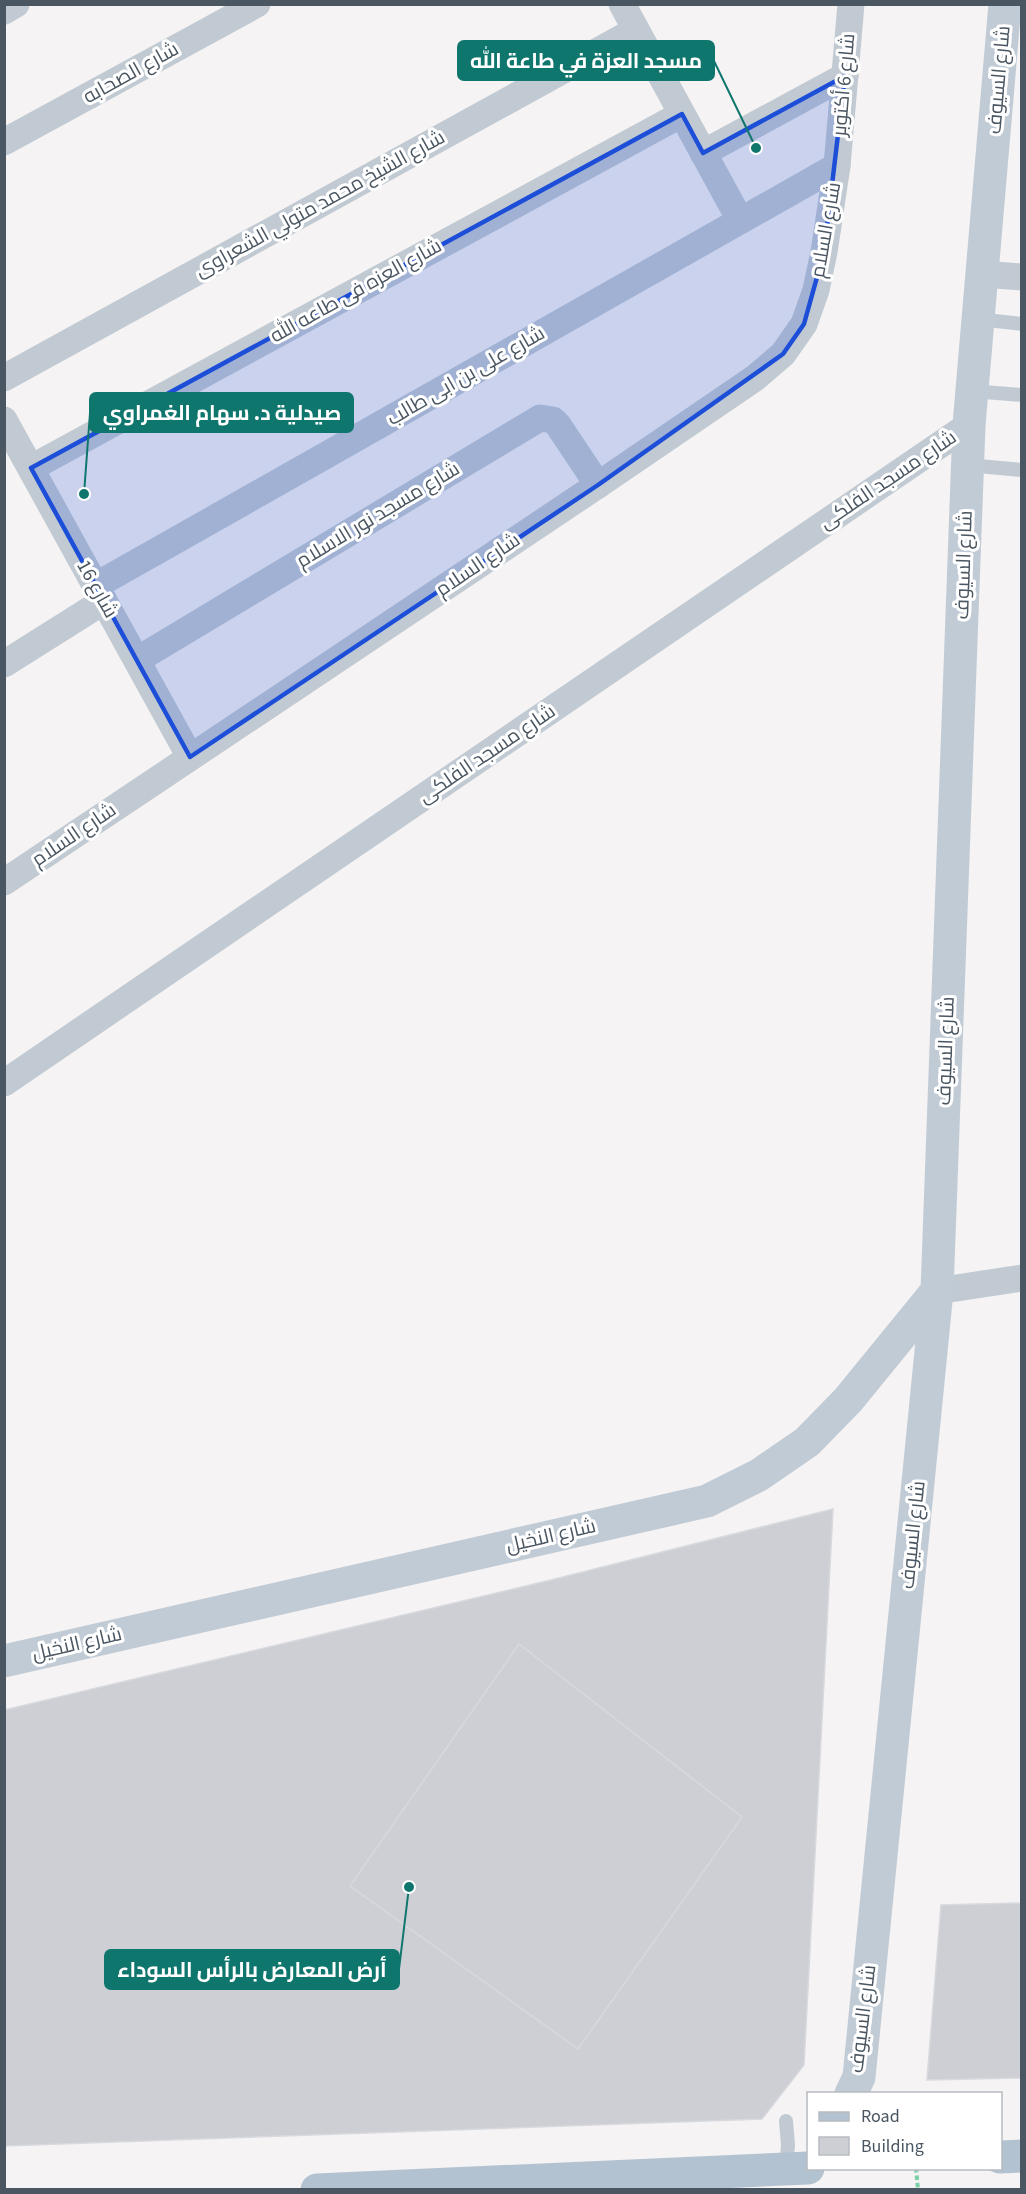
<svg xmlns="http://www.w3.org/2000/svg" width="1026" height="2194" viewBox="0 0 1026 2194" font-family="'Source Sans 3',Cairo,sans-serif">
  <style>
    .building { fill: #cdcfd5; stroke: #d7d9de; stroke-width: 1.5 }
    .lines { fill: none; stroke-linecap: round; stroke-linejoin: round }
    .path { stroke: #7ad0a6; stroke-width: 4; stroke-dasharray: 4.5 3; stroke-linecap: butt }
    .lane { stroke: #c1cad2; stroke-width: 14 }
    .street { stroke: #c1cad2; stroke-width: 27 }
    .secondary { stroke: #c1cbd6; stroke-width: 33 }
    .primary { stroke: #b3c2d1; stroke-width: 33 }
    .marked { fill: #1d4ed8; fill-opacity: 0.2; stroke: #1d4ed8; stroke-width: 4.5; stroke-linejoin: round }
    .labels { text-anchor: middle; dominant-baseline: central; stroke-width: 6; stroke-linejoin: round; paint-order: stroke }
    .street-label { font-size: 20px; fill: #4a5661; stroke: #fff }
    .leader { fill: none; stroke: #0f766e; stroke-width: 2 }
    .callout-dot { fill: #0f766e; stroke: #fff; stroke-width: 2 }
    .callout { fill: #0f766e; stroke: #0f766e; stroke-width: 2 }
    .callout-label { font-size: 21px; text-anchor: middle; font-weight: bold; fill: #fff }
  </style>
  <rect width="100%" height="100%" fill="#f5f3f3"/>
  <g class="building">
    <path d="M833 1509 804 2065 762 2119 4 2146V1710L555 1579Z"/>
    <path d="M519 1644 742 1817 578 2049 350 1886Z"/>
    <path d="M1022 1903V2078L927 2080 941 1905Z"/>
  </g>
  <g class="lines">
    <path class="path" d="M916 2168 918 2190"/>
    <g class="lane">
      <path d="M978 319 1022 324"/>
      <path d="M972 391 1022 395"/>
      <path d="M967 465 1022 470"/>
      <path d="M786 2121 788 2145 786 2169"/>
    </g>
    <g class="street">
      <path d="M622 4 740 220"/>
      <path d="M4 11 16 4"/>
      <path d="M4 142 257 4"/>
      <path d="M703 153 845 76"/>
      <path d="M982 274 1022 277"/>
      <path d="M4 378 636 30"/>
      <path d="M4 420 190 757"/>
      <path d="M31 468 682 114"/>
      <path d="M95 586 837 166"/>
      <path d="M137 660 540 418 553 420 558 425 598 485"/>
      <path d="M4 664 104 601"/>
      <path d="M4 882 598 485 755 378 783 354 804 324 816 290 824 252 837 166 851 4"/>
      <path d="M4 1083 969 425"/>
      <path d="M937 1291 1022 1278"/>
    </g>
    <g class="secondary">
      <path d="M4 1661 707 1501 759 1475 807 1442 848 1400 937 1291"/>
      <path d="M851 2094 859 2077 937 1291 969 425 1005 4"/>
    </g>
    <g class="primary">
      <path d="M1000 2157 1022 2156"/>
      <path d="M317 2190 808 2168"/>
    </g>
  </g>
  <path class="marked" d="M845 76 824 252 804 324 783 354 598 485 190 757 31 468 682 114 703 153Z"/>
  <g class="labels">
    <g class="street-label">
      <text transform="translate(131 73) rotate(-29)">شارع الصحابه</text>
      <text transform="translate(999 80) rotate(-85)">شارع السيوف</text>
      <text transform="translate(844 85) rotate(-85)">شارع 6 أكتوبر</text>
      <text transform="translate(320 204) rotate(-29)">شارع الشيخ محمد متولي الشعراوى</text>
      <text transform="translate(826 230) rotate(-80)">شارع السلام</text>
      <text transform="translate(356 291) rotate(-29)">شارع العزه فى طاعه الله</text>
      <text transform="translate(466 376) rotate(-30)">شارع على بن ابى طالب</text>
      <text transform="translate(888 480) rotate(-34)">شارع مسجد الفلكى</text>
      <text transform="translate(378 515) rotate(-31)">شارع مسجد نور الاسلام</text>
      <text transform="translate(478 565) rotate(-34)">شارع السلام</text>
      <text transform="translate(964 565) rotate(-88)">شارع السيوف</text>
      <text transform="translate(97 589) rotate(61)">شارع 16</text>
      <text transform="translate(487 754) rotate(-34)">شارع مسجد الفلكى</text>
      <text transform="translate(74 835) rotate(-34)">شارع السلام</text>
      <text transform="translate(946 1051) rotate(-88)">شارع السيوف</text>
      <text transform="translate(913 1535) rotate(-84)">شارع السيوف</text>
      <text transform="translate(551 1536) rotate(-13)">شارع النخيل</text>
      <text transform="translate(77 1644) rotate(-13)">شارع النخيل</text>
      <text transform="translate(863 2019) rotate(-83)">شارع السيوف</text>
    </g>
  </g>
  <path class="leader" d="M756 148L714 61M84 494L90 413M409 1887L399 1969"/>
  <g class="callout-dot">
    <circle cx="756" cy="148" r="6"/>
    <circle cx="84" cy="494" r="6"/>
    <circle cx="409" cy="1887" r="6"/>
  </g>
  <g class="callout">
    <rect x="458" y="41" width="256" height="39" rx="6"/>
    <rect x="90" y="393" width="263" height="39" rx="6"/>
    <rect x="105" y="1950" width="294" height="39" rx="6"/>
  </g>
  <g class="callout-label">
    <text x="586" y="68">مسجد العزة في طاعة الله</text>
    <text x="222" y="420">صيدلية د. سهام الغمراوي</text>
    <text x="252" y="1977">أرض المعارض بالرأس السوداء</text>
  </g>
  <rect width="1026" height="2194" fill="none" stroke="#4a5661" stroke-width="12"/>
  <rect x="807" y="2092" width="195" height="78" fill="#ffffff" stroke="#b7bbc0" stroke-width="1.5"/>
  <rect x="819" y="2112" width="30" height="9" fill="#b3c2d1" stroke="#b7bbc0" stroke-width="1.5"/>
  <text x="861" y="2122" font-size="18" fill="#4a5661">Road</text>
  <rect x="819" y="2137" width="30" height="18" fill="#cdcfd5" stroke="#b7bbc0" stroke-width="1.5"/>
  <text x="861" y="2152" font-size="18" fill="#4a5661">Building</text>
</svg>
